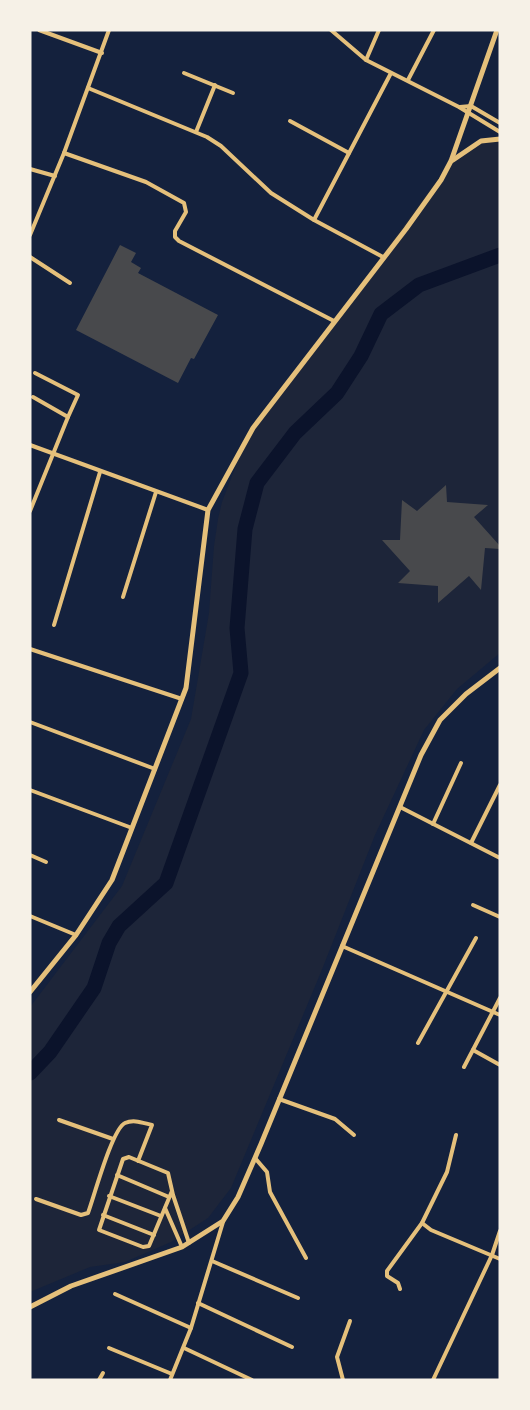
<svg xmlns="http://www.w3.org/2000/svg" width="530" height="1410" viewBox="0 0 530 1410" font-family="'Varela Round',sans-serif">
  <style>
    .green { fill: #1d2539 }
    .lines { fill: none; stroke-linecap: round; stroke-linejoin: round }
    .river { stroke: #0b132b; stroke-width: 15 }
    .building { fill: #48494c }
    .minor { stroke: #e5c07b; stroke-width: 4 }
    .tertiary { stroke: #e5c07b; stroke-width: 5 }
  </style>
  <rect width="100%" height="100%" fill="#14213d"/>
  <path class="green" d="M500 139V653L457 689 424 730 375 835 321 972 231 1188 208 1218 171 1242 125 1262 90 1267 30 1292V1007L122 886 191 719 209 613 214 546 218 519 222 502 245 442 451 161 481 141Z"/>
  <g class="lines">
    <path class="river" d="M30 1073 50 1052 94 988 109 943 119 926 166 883 241 673 237 628 245 529 257 483 295 433 337 393 361 356 381 314 419 285 500 255"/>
  </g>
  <g class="building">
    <path d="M120 245 136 253 131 262 141 268 138 273 218 315 194 359 191 358 178 383 76 330Z"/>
    <path d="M446 485 447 502 488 505 474 517 500 546V549L485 548 481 590 469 576 438 603V586L398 583 410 571 382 540H400L402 500 417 511Z"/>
  </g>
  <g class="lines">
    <g class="minor">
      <path d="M39 30 102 53"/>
      <path d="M331 30 366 60 459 107 500 132"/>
      <path d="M366 60 379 30"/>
      <path d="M184 73 233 93"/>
      <path d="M408 80 434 30"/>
      <path d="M88 88 207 137 221 146 271 193 314 220 383 257"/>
      <path d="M460 107 471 106 500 123"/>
      <path d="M290 121 349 153"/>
      <path d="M196 132 215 85"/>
      <path d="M64 153 146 182 184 203 186 212 175 231V237L179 241 334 321"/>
      <path d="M30 169 55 176"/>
      <path d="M314 220 391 73"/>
      <path d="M30 235 64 153 109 30"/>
      <path d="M30 257 70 283"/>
      <path d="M35 373 78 395 68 417"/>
      <path d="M30 445 208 510"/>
      <path d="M30 511 68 417 33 397"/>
      <path d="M123 597 156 492"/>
      <path d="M54 625 100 472"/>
      <path d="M30 649 182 699"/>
      <path d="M30 722 155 769"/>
      <path d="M30 790 132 828"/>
      <path d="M400 807 500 858"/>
      <path d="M433 824 461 763"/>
      <path d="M471 843 500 785"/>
      <path d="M30 855 46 862"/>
      <path d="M473 905 500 917"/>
      <path d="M30 916 76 935"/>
      <path d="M342 946 500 1015"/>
      <path d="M418 1043 476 938"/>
      <path d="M473 1050 500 1065"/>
      <path d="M464 1067 500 998"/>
      <path d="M279 1099 335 1119 354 1135"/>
      <path d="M59 1120 113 1139"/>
      <path d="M255 1158 267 1172 270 1192 306 1258"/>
      <path d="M117 1175 169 1197"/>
      <path d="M172 1191 149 1246 143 1247 99 1230 123 1159 129 1157 168 1173 173 1195 189 1243"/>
      <path d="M109 1196 161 1216"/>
      <path d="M36 1199 81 1215 88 1213C94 1197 112 1129 125 1123 134 1119 143 1123 152 1125L138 1161"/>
      <path d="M165 1208 182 1247"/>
      <path d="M103 1215 154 1235"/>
      <path d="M422 1223 431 1230 500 1259"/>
      <path d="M212 1261 298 1298"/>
      <path d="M400 1289 398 1283 387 1276V1271L422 1223 447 1172 456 1135"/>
      <path d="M115 1294 191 1328"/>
      <path d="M198 1303 292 1347"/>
      <path d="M109 1348 172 1374"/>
      <path d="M184 1348 252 1380"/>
      <path d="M99 1380 103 1373"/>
      <path d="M170 1380 191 1328 223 1222"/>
      <path d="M343 1380 337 1357 350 1321"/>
      <path d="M433 1380 492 1255 500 1231"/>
    </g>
    <g class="tertiary">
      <path d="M453 160 481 141 500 139"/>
      <path d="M30 992 76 935 112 880 186 688 208 510 253 428 406 229 441 180 451 161 497 30"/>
      <path d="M30 1307 71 1286 182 1247 223 1221 238 1197 261 1144 421 755 440 720 466 694 500 668"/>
    </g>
  </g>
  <rect width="530" height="1410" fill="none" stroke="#f6f1e7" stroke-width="63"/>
</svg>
